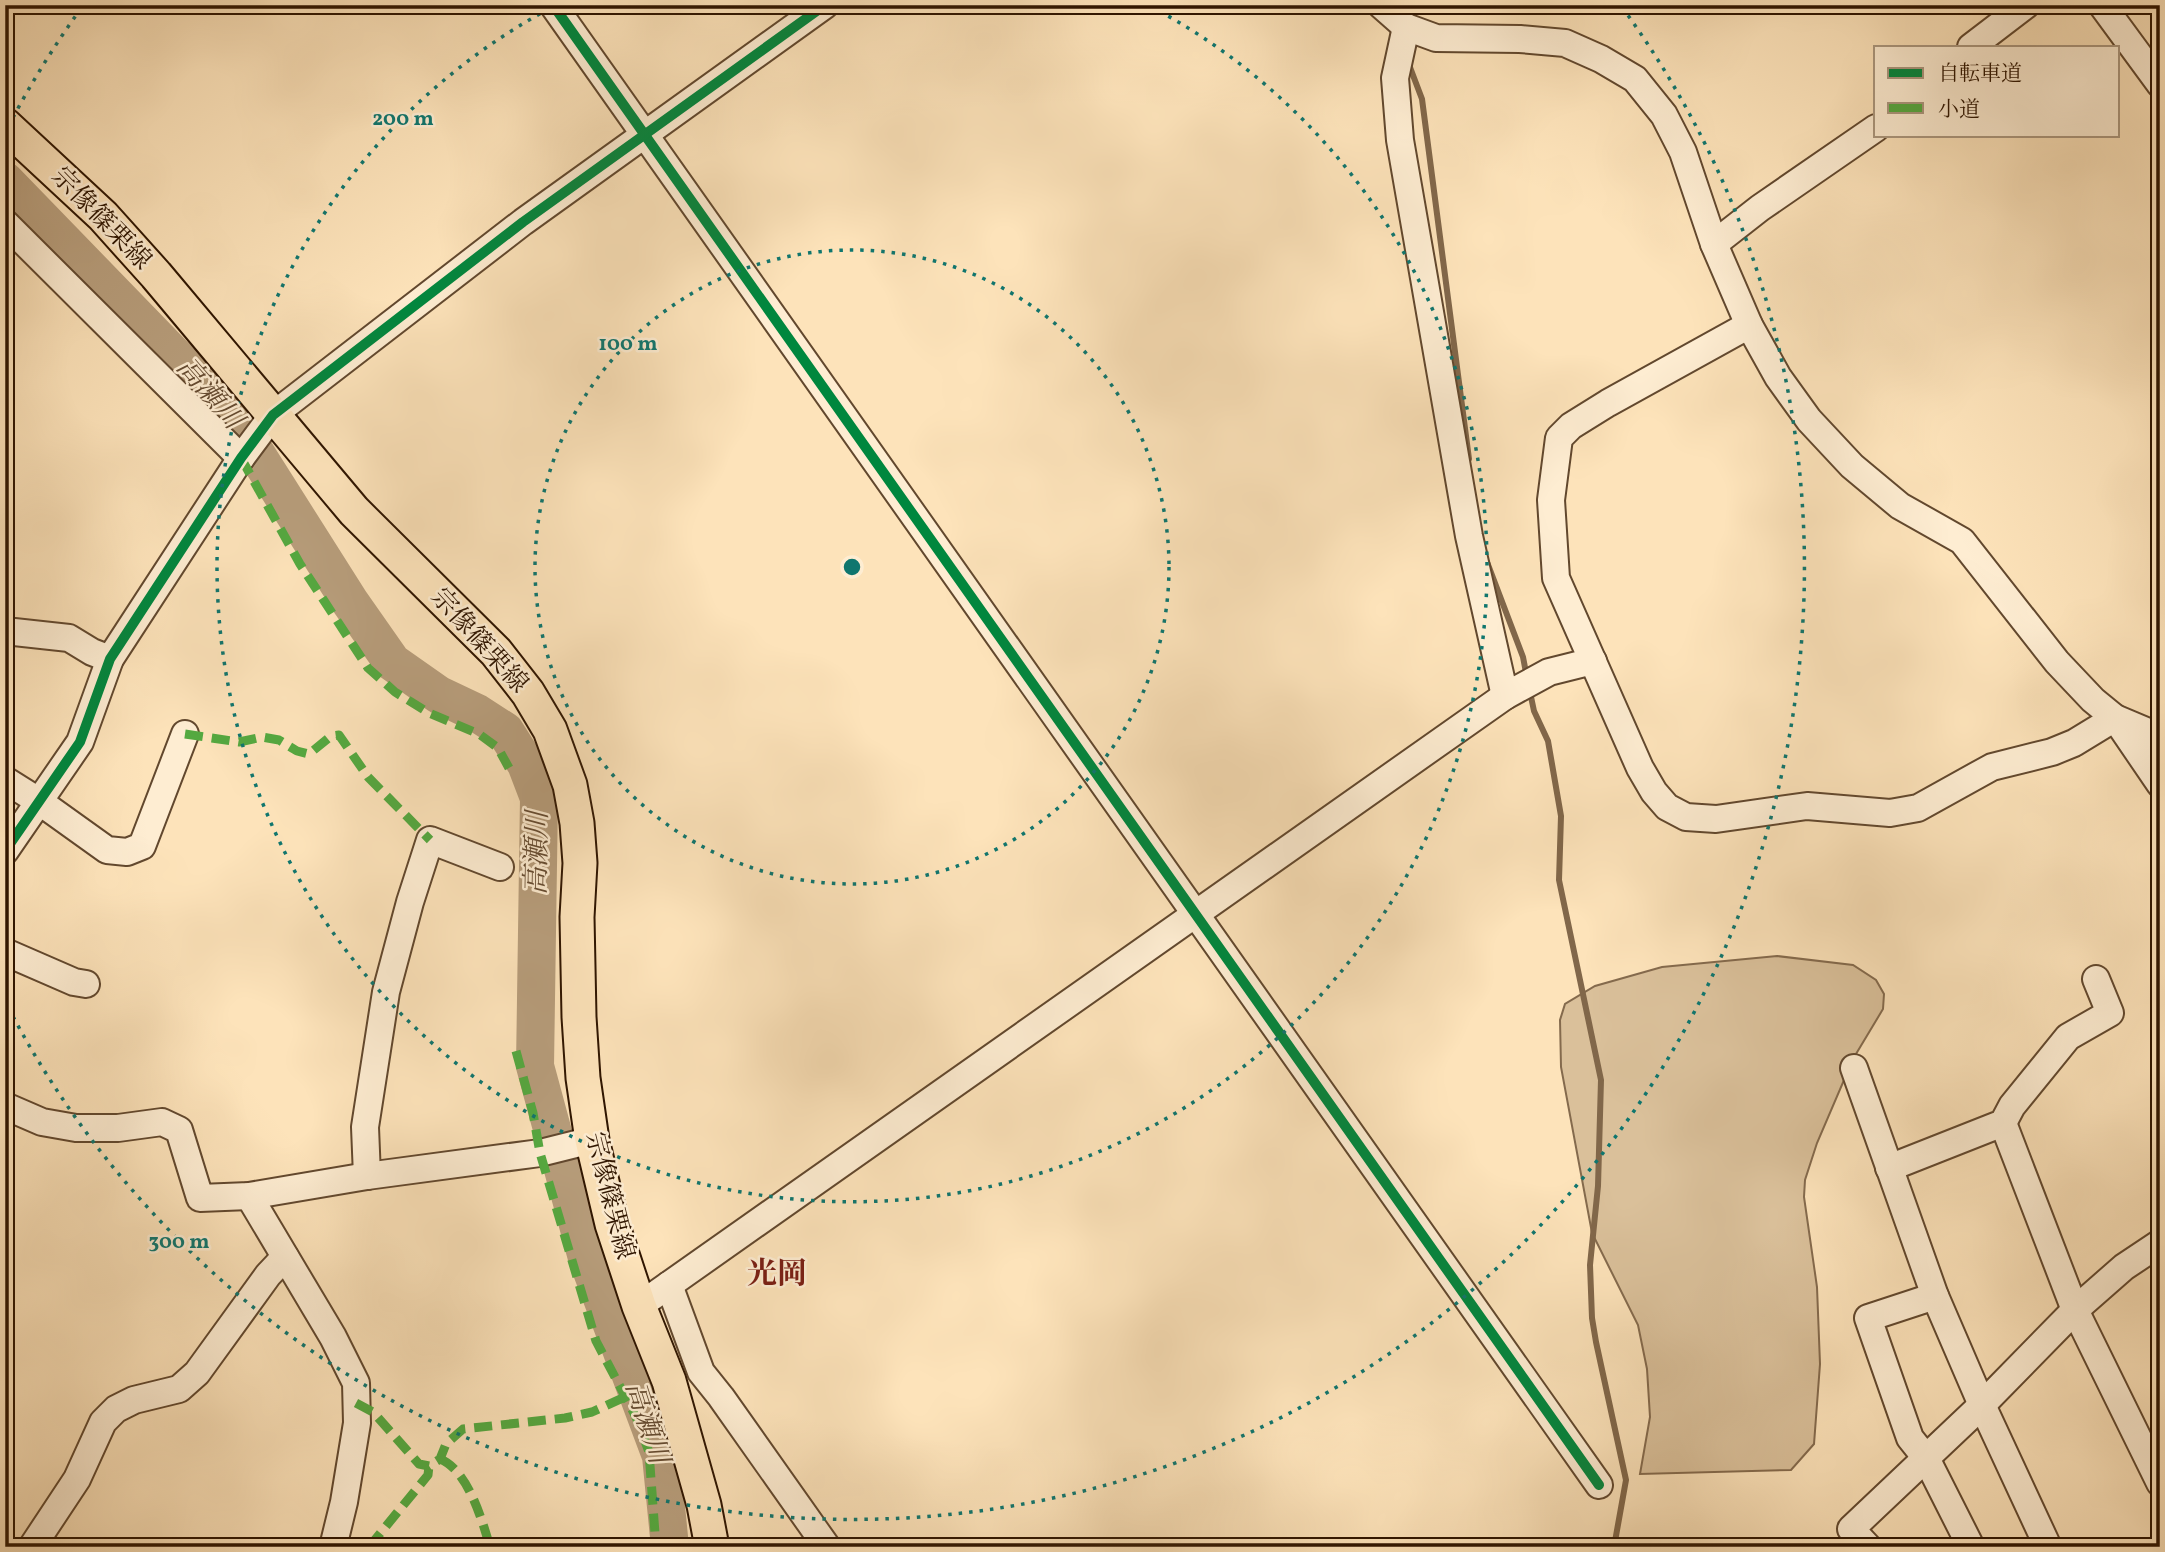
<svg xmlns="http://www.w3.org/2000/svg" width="2165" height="1552" viewBox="0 0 2165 1552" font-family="Vollkorn,'Noto Serif JP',serif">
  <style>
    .green { fill: #dac09a; stroke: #846a4d; stroke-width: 2 }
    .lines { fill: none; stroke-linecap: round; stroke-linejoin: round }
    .stream { stroke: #81674a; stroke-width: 6 }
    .river { stroke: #b79d7b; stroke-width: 38 }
    .minor-casing { stroke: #62482e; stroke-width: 30 }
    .major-casing { stroke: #2f1500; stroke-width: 37 }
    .minor { stroke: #feedd2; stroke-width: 26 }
    .major { stroke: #fde3ba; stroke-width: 33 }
    .quiet { stroke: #54a940; stroke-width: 9; stroke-dasharray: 18 9; stroke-linecap: butt }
    .cycleway-casing { stroke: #feedd2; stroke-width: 15 }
    .cycleway { stroke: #00873e; stroke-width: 10 }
    .ring { fill: none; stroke: #0f766e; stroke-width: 3.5; stroke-dasharray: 3.5 7 }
    .labels { text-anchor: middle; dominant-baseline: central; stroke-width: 5; stroke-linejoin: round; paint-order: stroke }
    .street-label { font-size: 26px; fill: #2f1500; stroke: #feedd2 }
    .water-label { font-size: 28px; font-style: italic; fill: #654b31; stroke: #feedd2 }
    .quarter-label { font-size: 30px; font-weight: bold; fill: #7a1f14; stroke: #feedd2 }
    .centre { fill: #0f766e; stroke: #feedd2; stroke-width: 3.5 }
    .ring-label { font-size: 21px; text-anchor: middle; font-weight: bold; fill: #0f766e; stroke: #feedd2; stroke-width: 5; stroke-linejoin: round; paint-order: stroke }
  </style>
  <rect width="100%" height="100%" fill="#fde3ba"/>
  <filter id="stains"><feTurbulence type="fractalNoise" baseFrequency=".00286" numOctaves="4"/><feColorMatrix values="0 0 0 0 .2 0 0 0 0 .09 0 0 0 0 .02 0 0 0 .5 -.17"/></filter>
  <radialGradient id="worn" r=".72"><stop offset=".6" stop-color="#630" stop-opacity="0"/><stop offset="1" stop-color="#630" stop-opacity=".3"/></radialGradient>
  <path class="green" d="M1777 956 1853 965 1876 980 1884 994 1883 1009 1853 1059 1817 1143 1805 1180 1804 1197 1817 1287 1820 1364 1814 1444 1791 1470 1640 1474 1650 1417 1647 1369 1638 1325 1592 1233 1561 1067 1560 1020 1565 1004 1595 986 1662 967Z"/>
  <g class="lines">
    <g class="stream">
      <path d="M1411 22 1415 5"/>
      <path d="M1408 62 1422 99 1469 459"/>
      <path d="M1487 562 1523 657 1527 678"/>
      <path d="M1530 692 1534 711 1548 741 1561 816 1559 880 1601 1080 1598 1186 1590 1265 1592 1318 1596 1342 1626 1480 1614 1547"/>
    </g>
    <path class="river" d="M5 181 231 414 350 602 392 662 439 695 477 713 505 731 526 764 539 798 535 1066 587 1258 661 1456 670 1547"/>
    <g class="minor-casing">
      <g id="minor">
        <path d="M553 5 1599 1485"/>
        <path d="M1381 5 1406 27 1436 38 1520 39 1565 43 1601 59 1635 79 1664 115 1683 152 1714 244 1749 325 1778 377 1809 420 1852 466 1900 506 1962 541 2057 662 2093 700 2115 718 2160 737"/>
        <path d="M2102 5 2160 84"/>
        <path d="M1406 27 1395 78 1400 140 1469 536 1505 696"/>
        <path d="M1971 47 2026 5"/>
        <path d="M5 223 241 458"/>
        <path d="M1714 244 1760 208 1876 128"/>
        <path d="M1749 325 1608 403 1571 426 1559 438 1551 500 1556 578 1640 768 1654 792 1667 807 1686 817 1716 819 1807 806 1890 813 1918 808 1992 767 2052 752 2074 743 2115 718 2160 784"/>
        <path d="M5 631 69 638 92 652 110 659"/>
        <path d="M5 780 40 802 107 850 127 852 142 846 185 734"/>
        <path d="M5 851 80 742 110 659 241 458 273 415 523 222 825 5"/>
        <path d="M5 952 74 982 86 984"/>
        <path d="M1854 1068 1935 1296 1982 1405 2048 1547"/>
        <path d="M5 1106 42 1122 76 1128H118L162 1122 179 1130 200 1198 249 1196 367 1176 540 1153 592 1140"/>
        <path d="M2003 1123 2075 1310 2160 1483"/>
        <path d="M1889 1168 2003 1123 2012 1106 2068 1037 2110 1013 2096 979"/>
        <path d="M367 1176 365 1127 386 992 410 902 430 840 500 867"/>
        <path d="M249 1196 333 1337 356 1383 357 1423 344 1502 333 1547"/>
        <path d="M669 1285 701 1372 721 1397 827 1547"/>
        <path d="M1935 1296 1868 1318 1910 1438 1926 1458 1971 1547"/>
        <path d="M639 1306 1505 696 1549 672 1593 661"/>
        <path d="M32 1547 77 1479 103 1422 116 1409 134 1400 179 1389 197 1373 268 1275 285 1257"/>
        <path d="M1868 1547 1851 1529 1982 1405 2075 1310 2124 1267 2160 1243"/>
      </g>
    </g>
    <g class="major-casing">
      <path id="major" d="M5 125 103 216 156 275 354 511 496 652 528 693 550 730 570 785 577 823 580 863 577 917 579 1017 583 1078 592 1140 612 1224 639 1306 669 1381 704 1505 712 1547"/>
    </g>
    <use href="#minor" class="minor"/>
    <use href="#major" class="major"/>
    <g class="quiet">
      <path d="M241 458 300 564 368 668 395 692 429 713 479 734 498 748 509 768"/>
      <path d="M185 734 239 742 262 737 279 740 297 751 309 754 331 736 339 735 368 777 430 840"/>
      <path d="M516 1051 533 1113 540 1153 596 1341 636 1417 649 1452 656 1547"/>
      <path d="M356 1403 373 1412 419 1464 429 1466 440 1459 446 1444 463 1429 565 1418 592 1412 625 1397"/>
      <path d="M440 1459C468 1470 482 1520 490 1547"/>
      <path d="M369 1547 428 1475 429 1466"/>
    </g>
    <g class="cycleway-casing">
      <g id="cycleway">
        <path d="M553 5 1599 1485"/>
        <path d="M5 851 80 742 110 659 241 458 273 415 523 222 825 5"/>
      </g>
    </g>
    <use href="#cycleway" class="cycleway"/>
  </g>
  <g class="ring">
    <circle cx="852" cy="567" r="317"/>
    <path d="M1150 6A635 635 0 1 1 554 6"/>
    <path d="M8 127A952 952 0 0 1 82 7M1622 7A952 952 0 1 1 8 1007"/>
  </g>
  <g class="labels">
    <g class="street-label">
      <text transform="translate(101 219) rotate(46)">宗像篠栗線</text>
      <text transform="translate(479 641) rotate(48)">宗像篠栗線</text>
      <text transform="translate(609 1196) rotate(76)">宗像篠栗線</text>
    </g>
    <g class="water-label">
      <text transform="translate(209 394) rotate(49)">高瀬川</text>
      <text transform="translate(538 853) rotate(-89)">高瀬川</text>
      <text transform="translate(646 1423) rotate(72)">高瀬川</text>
    </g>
    <g class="quarter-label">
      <text x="777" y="1275">光岡</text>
    </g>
  </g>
  <circle cx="852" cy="567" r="10" class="centre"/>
  <g class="ring-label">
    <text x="403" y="125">200 m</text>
    <text x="628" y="350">100 m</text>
    <text x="179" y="1248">300 m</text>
  </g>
  <rect width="2165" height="1552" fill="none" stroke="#fde3ba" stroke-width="28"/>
  <rect x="7" y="7" width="2151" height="1538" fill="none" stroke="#2f1500" stroke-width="3.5"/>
  <rect x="14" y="14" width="2137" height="1524" fill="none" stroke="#2f1500" stroke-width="2"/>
  <rect x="1874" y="46" width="245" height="91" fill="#feedd2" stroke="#ab977e" stroke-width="2"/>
  <rect x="1888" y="68" width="35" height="10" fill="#00873e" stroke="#ab977e" stroke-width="2"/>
  <text x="1938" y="80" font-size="21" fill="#2f1500">自転車道</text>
  <rect x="1888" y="103" width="35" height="10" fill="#54a940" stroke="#ab977e" stroke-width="2"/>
  <text x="1938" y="116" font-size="21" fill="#2f1500">小道</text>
  <rect width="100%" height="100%" filter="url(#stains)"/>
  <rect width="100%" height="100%" fill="url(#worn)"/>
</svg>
